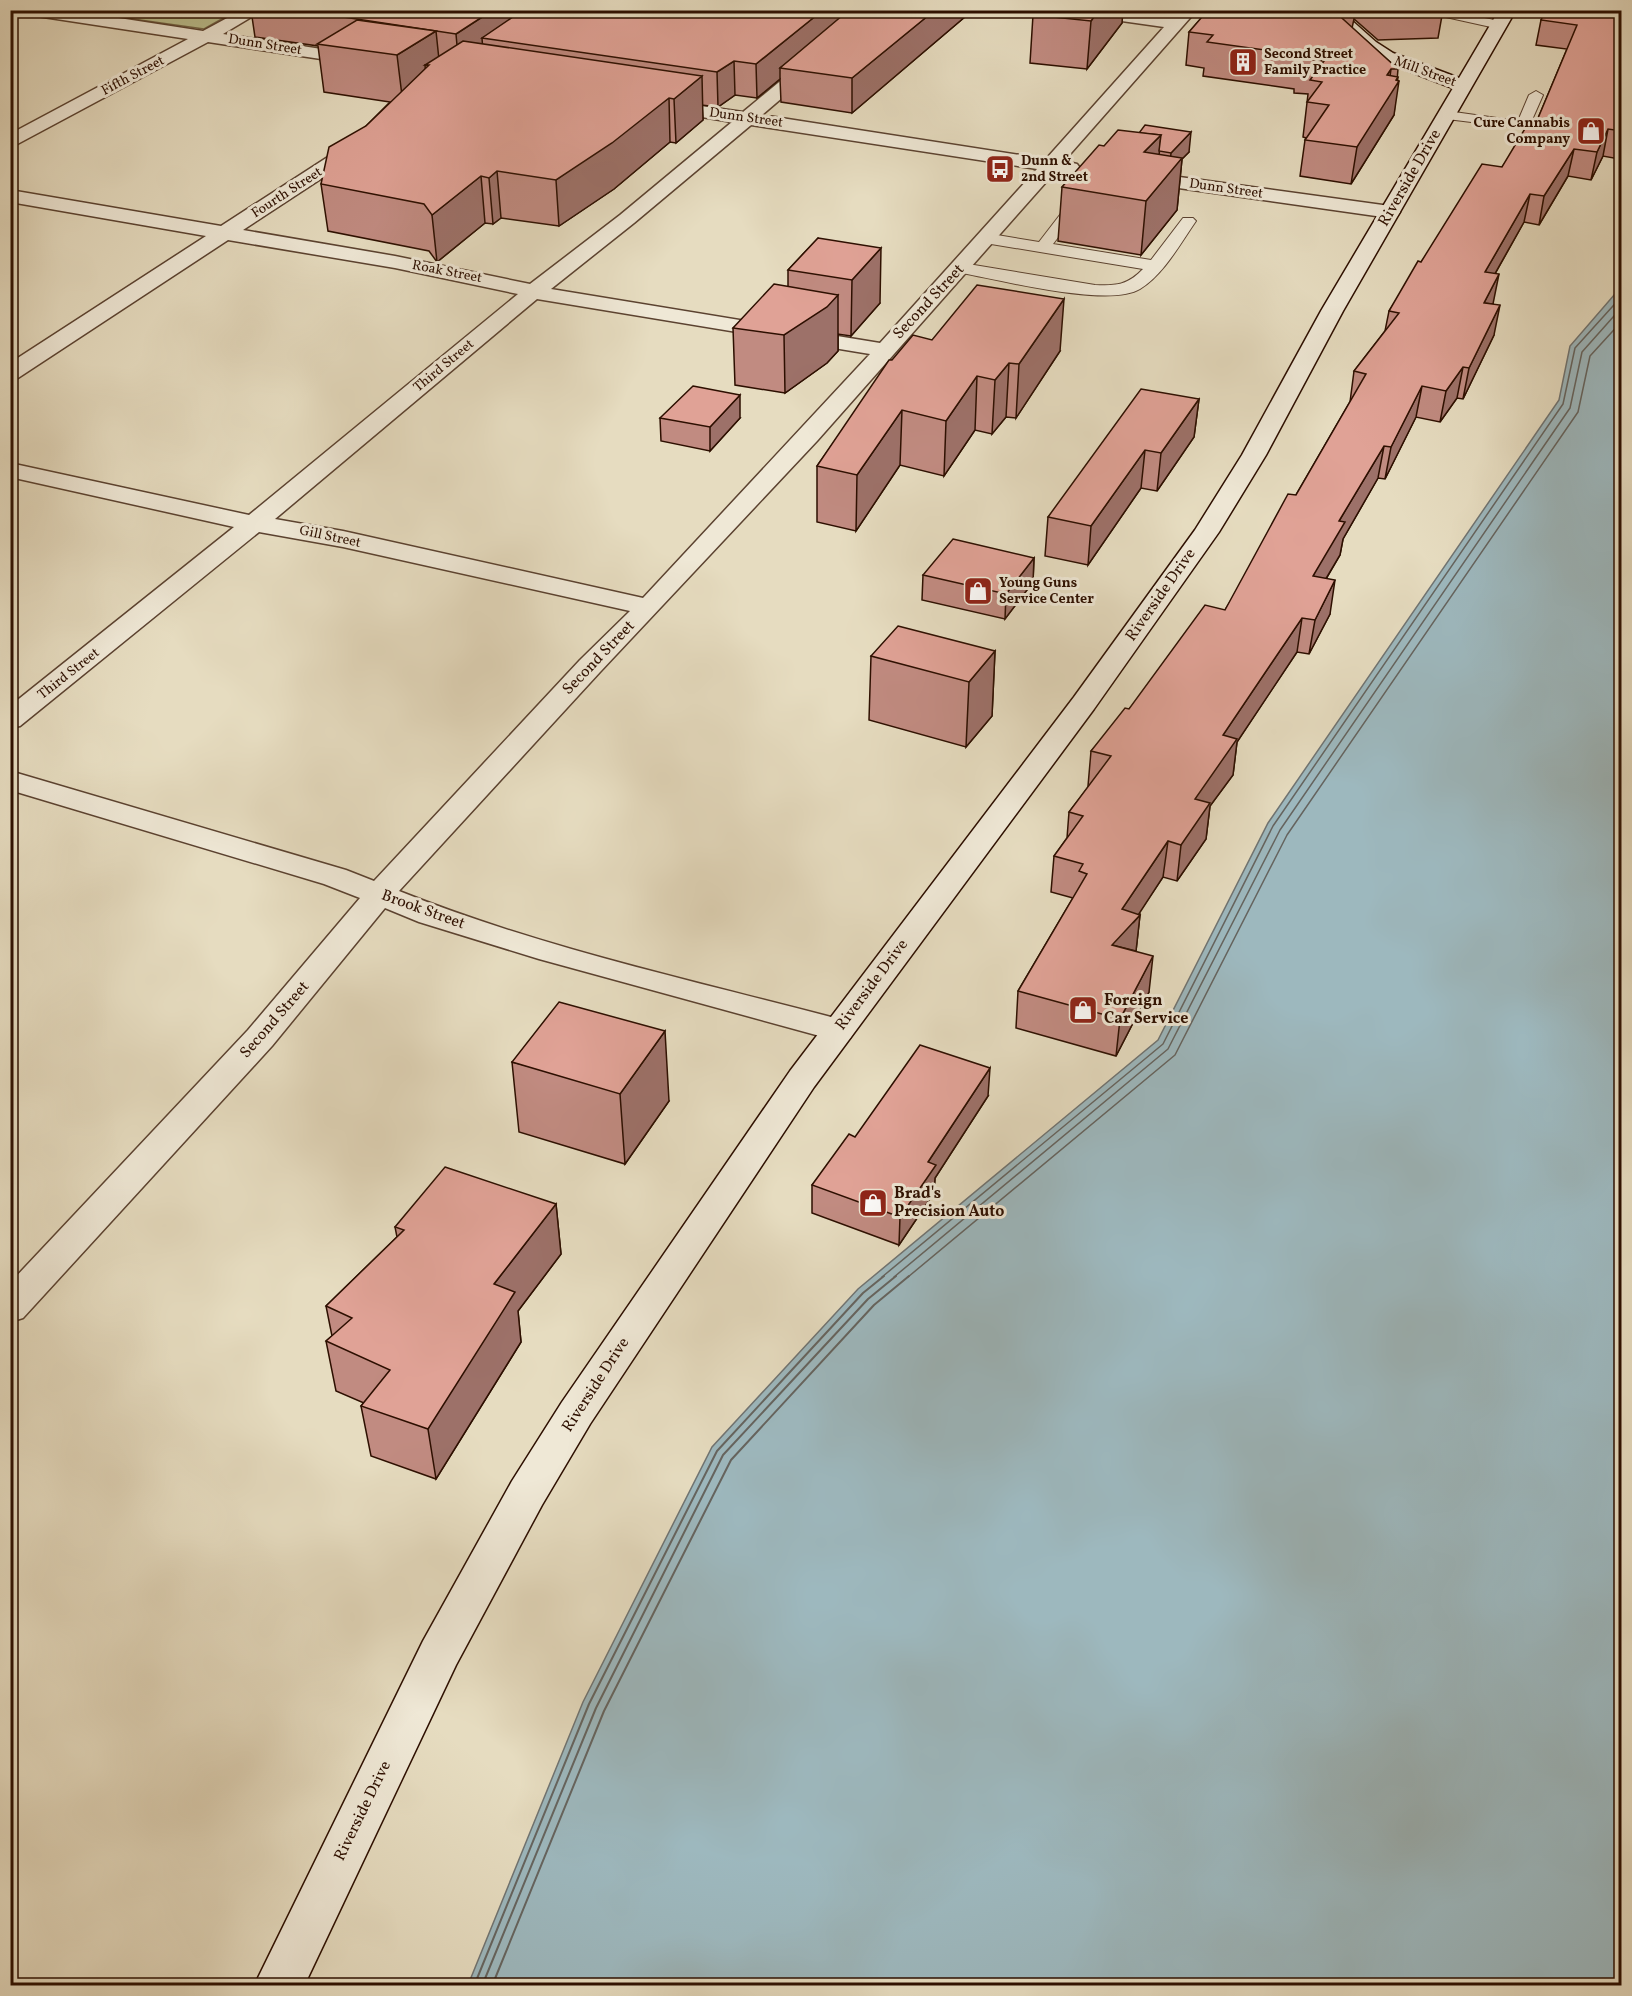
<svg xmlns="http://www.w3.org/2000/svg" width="1632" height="1996" viewBox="0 0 1632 1996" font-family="Vollkorn,serif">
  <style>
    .green { fill: #bbbf8e; stroke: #746747; stroke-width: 1.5 }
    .water { fill: #9db8be; stroke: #707472; stroke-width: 1.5 }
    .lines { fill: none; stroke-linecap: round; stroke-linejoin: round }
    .shore-far1 { stroke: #65645f; stroke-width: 1.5 }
    .shore { stroke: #65645f; stroke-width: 2 }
    .service-casing { stroke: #5b4230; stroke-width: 2 }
    .minor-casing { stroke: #5b4230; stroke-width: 3 }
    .secondary-casing { stroke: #2d0f00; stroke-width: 3 }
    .service { fill: #efe8d6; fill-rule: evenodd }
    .minor { fill: #efe8d6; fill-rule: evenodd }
    .secondary { fill: #efe8d6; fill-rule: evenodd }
    .wall { fill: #c18b81; stroke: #2d0f00; stroke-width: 1.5 }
    .shaded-wall { fill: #9d7169; stroke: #2d0f00; stroke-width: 1.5 }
    .building { fill: #e0a296; stroke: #2d0f00; stroke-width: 1.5 }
    .labels { text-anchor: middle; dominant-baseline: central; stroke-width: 6; stroke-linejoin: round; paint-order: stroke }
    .far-street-label { font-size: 14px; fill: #2d0f00; stroke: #efe8d6 }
    .far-poi-label { font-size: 14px; font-weight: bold; fill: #2d0f00; stroke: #efe8d6; text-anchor: start }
    .street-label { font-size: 16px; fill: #2d0f00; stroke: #efe8d6 }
    .poi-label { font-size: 16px; font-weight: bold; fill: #2d0f00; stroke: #efe8d6; text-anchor: start }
  </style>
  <rect width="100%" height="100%" fill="#e6dcc0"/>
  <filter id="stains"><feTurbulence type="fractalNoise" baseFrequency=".00333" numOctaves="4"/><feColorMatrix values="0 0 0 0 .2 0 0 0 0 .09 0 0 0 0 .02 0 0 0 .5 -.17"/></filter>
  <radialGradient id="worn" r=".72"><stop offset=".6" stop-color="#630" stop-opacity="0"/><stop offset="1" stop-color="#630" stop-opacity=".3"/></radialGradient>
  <path class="green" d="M76 11H236L204 29Z"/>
  <path class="water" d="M1621 287V1985H468L583 1702 712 1447 858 1289 1158 1040 1268 823 1559 400 1570 346Z"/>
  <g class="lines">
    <g class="shore-far1">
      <path d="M882 1277 1163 1044 1273 826 1563 404 1575 348 1622 296"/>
      <path d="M894 1277 1168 1049 1280 830 1570 408 1582 352 1622 307"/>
      <path d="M908 1277 1175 1055 1287 835 1578 412 1590 356 1622 321"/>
    </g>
    <g class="shore">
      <path d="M474 1986 589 1704 717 1451 863 1293 884 1276"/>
      <path d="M482 1986 596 1708 723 1455 868 1299 896 1276"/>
      <path d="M492 1986 604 1711 731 1460 874 1305 909 1276"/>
    </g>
    <g class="service-casing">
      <g id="service">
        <path d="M1414 10H1443L1500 21 1507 25 1500 29Z"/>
        <path d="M1536 91 1543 95 1528 129 1447 119 1440 115 1447 111 1518 121 1529 95Z"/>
        <path d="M1081 192 1089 197 1053 244 1151 260 1183 218H1193L1196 221C1180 244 1164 274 1140 289 1109 308 1000 280 962 273L954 268 962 263 1095 285C1116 286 1128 285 1143 269L985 243 977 238 985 233 1039 242 1076 194Z"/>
      </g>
    </g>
    <g class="minor-casing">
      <g id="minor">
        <path d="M22 10H67L203 31 242 10H263L223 34 361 55 370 60 361 65 208 42 10 148V134L188 39 30 15Z"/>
        <path d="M866 10H885L762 115 1046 159 1164 27 1079 15 1071 10H1118L1173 18 1179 10H1197L1064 161 1077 164 1080 168 1077 172H1055L817 441 600 672 399 891C544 949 699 982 850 1022L855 1030 850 1038 838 1041 539 959 419 922 385 908 272 1046 23 1318 10 1322V1283L248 1030 360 898 324 884 10 790V771L346 870 374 881 580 660 630 611 343 547 259 532 20 726 10 728V706L234 527 10 477V463L249 515 518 294 395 268 228 240 18 378 10 380V363L206 236 10 202V190L221 226 354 140H368L370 144 368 148 243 230 395 256 530 284 620 215 732 122 653 109 650 105 653 101 659 100 743 112ZM751 125 1037 169 880 343 551 289 634 223ZM537 299 870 354 643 598 343 531 275 519Z"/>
        <path d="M1136 171 1390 206 1397 208 1400 212 1397 216 1390 218 1129 181 1126 177Z"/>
      </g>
    </g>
    <g class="secondary-casing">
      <path id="secondary" d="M1322 10H1340L1376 42 1393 53 1459 78 1499 10H1516L1343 311 1266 455 1219 532 1094 709 814 1087 590 1424 542 1505 456 1665 304 1986H254L423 1641 512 1481 562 1402 790 1071 1074 697 1195 530 1242 455 1321 311 1453 88C1404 70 1355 54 1322 10Z"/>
    </g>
    <use href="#service" class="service"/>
    <use href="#minor" class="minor"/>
    <use href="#secondary" class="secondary"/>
  </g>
  <g class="wall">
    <path d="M251 10H973L852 113 781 102 780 79 757 98 735 95 718 107 702 105 703 120 676 143 670 142 614 189 559 226 501 218 493 224 485 223 437 262 429 251 328 231 321 184 366 126 390 102 324 92 318 46 255 37Z"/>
    <path d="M1037 10H1123L1122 23 1087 69 1030 63 1033 15Z"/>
    <path d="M1198 10H1443L1438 38 1378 40 1354 19 1352 28 1398 69 1394 115 1351 184 1300 176 1305 140 1306 138 1303 137 1308 94 1294 93V89L1203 76 1204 68 1186 65 1189 32 1205 14 1197 13Z"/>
    <path d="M1622 10V152L1619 159 1603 156 1591 180 1568 176 1539 225 1524 222 1495 274 1493 304 1494 335 1463 399 1457 398 1440 422 1416 417 1385 479 1378 478 1343 539 1340 555 1326 579 1330 614 1309 654 1297 652 1237 742 1233 775 1210 806 1206 839 1177 881 1163 877 1138 914 1140 915 1136 951 1149 992 1116 1056 1016 1028 1018 991 1073 898 1051 892 1054 856 1067 838 1069 812 1089 786H1088L1091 751 1129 709 1225 610 1296 495 1350 402 1354 371 1385 331 1389 311 1421 262 1502 167 1536 123 1567 49 1536 45 1541 20Z"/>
    <path d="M1139 133 1189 152 1182 159 1177 210 1141 255 1058 241 1062 187 1104 146Z"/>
    <path d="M818 238 880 303 851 336 838 334V351L827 363 785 393 735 385 733 328 788 287V270Z"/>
    <path d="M1060 351 1016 418 1006 417 992 434 975 430 944 476 900 465 856 531 817 522V466L892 360Z"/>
    <path d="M1199 399 1194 437 1157 491 1141 488 1088 565 1045 556 1048 517Z"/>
    <path d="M660 418H740L710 451 661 441Z"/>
    <path d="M1034 558 1033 582 1005 619 922 600 923 575Z"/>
    <path d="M995 651 992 716 966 747 869 720 871 656Z"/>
    <path d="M512 1062 669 1101 625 1164 519 1132Z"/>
    <path d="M988 1096 935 1178 934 1193 899 1245 812 1213V1185L855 1137Z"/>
    <path d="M556 1204 561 1254 518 1311 521 1342 436 1479 371 1456 361 1406 364 1403 336 1391 326 1341 332 1336 326 1306 397 1237 395 1227Z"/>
  </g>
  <g class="shaded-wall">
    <path d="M493 10H546L482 38 483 52 459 68 456 34Z"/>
    <path d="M823 10H863L780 68V79L757 98 756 64Z"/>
    <path d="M935 10H973L852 113V78Z"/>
    <path d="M1099 10H1123L1122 23 1087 69 1091 21Z"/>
    <path d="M436 31 441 79 429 65H425L427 88 403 104 397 55Z"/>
    <path d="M734 61 735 95 718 107 717 72Z"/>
    <path d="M1391 69 1387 100 1398 77 1397 85 1399 81 1394 115 1351 184 1357 147 1387 75Z"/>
    <path d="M702 76 703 120 676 143 674 99Z"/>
    <path d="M669 98 670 142 614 189 559 226 556 180Z"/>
    <path d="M1608 129 1603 156 1591 180 1597 152Z"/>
    <path d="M1191 132 1189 152 1182 159 1177 210 1141 255 1146 201 1169 173 1171 153Z"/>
    <path d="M1161 135 1156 187 1144 152Z"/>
    <path d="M1574 149 1568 176 1539 225 1544 196Z"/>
    <path d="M497 171 501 218 493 224 489 178Z"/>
    <path d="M481 176 485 223 437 262 432 215Z"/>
    <path d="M1530 194 1524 222 1479 302 1485 272Z"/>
    <path d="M881 248 880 303 851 336 852 280Z"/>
    <path d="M1499 274 1493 304 1484 303Z"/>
    <path d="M838 295V351L827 363 785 393 784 335Z"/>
    <path d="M1064 299 1060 351 1016 418 1019 364Z"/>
    <path d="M1500 305 1494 335 1463 399 1469 368Z"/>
    <path d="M1009 363 1006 417 992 434 995 380Z"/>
    <path d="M1463 367 1457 398 1440 422 1446 391Z"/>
    <path d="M977 376 975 430 944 476 946 421Z"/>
    <path d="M1422 386 1416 417 1385 479 1391 447Z"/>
    <path d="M740 395V418L710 451V427Z"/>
    <path d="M1199 399 1194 437 1157 491 1161 453Z"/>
    <path d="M902 410 900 465 856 531 857 475Z"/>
    <path d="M1384 446 1378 478 1343 539 1340 555 1308 609 1313 576 1339 521Z"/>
    <path d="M1145 450 1141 488 1088 565 1091 526Z"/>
    <path d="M1034 558 1033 582 1005 619 1006 594Z"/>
    <path d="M1335 580 1330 614 1309 654 1315 620Z"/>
    <path d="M1302 618 1297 652 1237 742 1233 775 1210 806 1206 839 1177 881 1181 845 1195 799 1223 735Z"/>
    <path d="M995 651 992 716 966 747 969 682Z"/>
    <path d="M1168 841 1163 877 1133 923 1140 915 1136 951 1112 945 1122 909Z"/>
    <path d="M1153 956 1149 992 1116 1056 1120 1019Z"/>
    <path d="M665 1031 669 1101 625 1164 620 1094Z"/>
    <path d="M990 1068 988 1096 935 1178 934 1193 899 1245 900 1217 928 1162Z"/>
    <path d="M556 1204 561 1254 518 1311 521 1342 436 1479 428 1429 494 1284Z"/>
  </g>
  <g class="building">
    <path d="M297 10H493L456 34Z"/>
    <path d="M523 10H823L756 64 734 61 717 72 482 38Z"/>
    <path d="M849 10H935L852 78 780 68Z"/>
    <path d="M1037 10H1099L1091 21 1033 15Z"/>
    <path d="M1208 10H1333L1398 69H1391L1387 75 1398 77 1396 80 1399 81 1357 147 1305 140 1329 105 1307 102 1322 82 1310 80 1324 61 1298 58 1301 55 1207 42 1213 35 1189 32Z"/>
    <path d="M1546 10H1622V131L1608 129 1597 152 1574 149 1544 196 1530 194 1485 272 1499 274 1484 303 1500 305 1469 368 1463 367 1446 391 1422 386 1391 447 1384 446 1339 521 1345 522 1313 576 1335 580 1315 620 1302 618 1223 735 1237 739 1195 799 1210 803 1181 845 1168 841 1122 909 1140 915 1112 945 1153 956 1120 1019 1018 991 1087 874 1079 871 1083 864 1054 856 1083 816 1069 812 1111 756 1091 751 1125 708 1129 709 1205 605 1225 610 1288 494 1296 495 1366 374 1354 371 1399 313 1389 311 1418 261 1421 262 1482 164 1502 167 1529 122 1536 123 1577 25 1541 20Z"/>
    <path d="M357 20 436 31 397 55 317 44Z"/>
    <path d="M463 41 702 76 674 99 669 98 612 143 556 180 497 171 489 178 481 176 432 215 424 204 321 184 329 147 366 126 429 65H425Z"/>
    <path d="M1145 125 1191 132 1171 153 1159 151 1161 135 1139 133Z"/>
    <path d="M1118 130 1161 135 1144 152 1182 158 1146 201 1062 187 1099 145 1104 146Z"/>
    <path d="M818 238 881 248 852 280 788 270Z"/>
    <path d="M774 284 838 295 827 307 784 335 733 328Z"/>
    <path d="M977 285 1064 299 1019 364 1009 363 995 380 977 376 946 421 902 410 857 475 817 466 889 360H892L913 335 932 340Z"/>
    <path d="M693 386 740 395 710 427 660 418Z"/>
    <path d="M1141 389 1199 399 1161 453 1145 450 1091 526 1048 517Z"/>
    <path d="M953 539 1034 558 1006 594 923 575Z"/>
    <path d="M898 626 995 651 969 682 871 656Z"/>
    <path d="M559 1002 665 1031 620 1094 512 1062Z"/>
    <path d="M920 1045 990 1068 928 1162 936 1165 900 1217 812 1185 849 1134 855 1137Z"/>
    <path d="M445 1167 556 1204 494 1284 515 1292 428 1429 361 1406 390 1370 326 1341 352 1318 326 1306 404 1230 395 1227Z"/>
  </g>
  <defs>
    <g id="building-square" transform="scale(1.5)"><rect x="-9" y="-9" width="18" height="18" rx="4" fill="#8f2418" stroke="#efe8d6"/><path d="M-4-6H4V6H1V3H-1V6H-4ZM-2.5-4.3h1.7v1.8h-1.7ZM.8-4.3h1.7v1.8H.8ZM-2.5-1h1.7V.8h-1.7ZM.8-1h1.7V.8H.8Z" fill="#fff"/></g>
    <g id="shop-square" transform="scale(1.5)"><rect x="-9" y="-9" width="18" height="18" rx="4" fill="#8f2418" stroke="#efe8d6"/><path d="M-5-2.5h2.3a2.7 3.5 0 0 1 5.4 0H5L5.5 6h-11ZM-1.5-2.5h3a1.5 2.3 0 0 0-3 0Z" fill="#fff"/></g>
    <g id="bus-square" transform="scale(1.5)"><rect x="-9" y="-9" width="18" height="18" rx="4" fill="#8f2418" stroke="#efe8d6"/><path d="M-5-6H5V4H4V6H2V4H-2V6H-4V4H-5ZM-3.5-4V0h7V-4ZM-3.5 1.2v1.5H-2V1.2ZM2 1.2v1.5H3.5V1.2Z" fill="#fff"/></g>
  </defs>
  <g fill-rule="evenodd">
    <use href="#building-square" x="1243" y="62"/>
    <use href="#shop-square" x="1591" y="131"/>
    <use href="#bus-square" x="1000" y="169"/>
    <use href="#shop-square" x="978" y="591"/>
    <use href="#shop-square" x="1083" y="1010"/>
    <use href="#shop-square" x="873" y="1203"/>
  </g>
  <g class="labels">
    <g class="far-street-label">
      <text transform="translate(265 45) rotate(9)">Dunn Street</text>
      <text transform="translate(1425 72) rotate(20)">Mill Street</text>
      <text transform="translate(133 76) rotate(-28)">Fifth Street</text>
      <text transform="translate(746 118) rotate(8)">Dunn Street</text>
      <text transform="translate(1226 189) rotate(8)">Dunn Street</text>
      <text transform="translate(287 193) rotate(-33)">Fourth Street</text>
      <text transform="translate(447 272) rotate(11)">Roak Street</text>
      <text transform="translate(444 366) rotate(-40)">Third Street</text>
      <text transform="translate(330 537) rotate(12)">Gill Street</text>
      <text transform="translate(69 674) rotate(-38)">Third Street</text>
    </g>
    <g class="far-poi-label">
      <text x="1264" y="54">Second Street<tspan x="1264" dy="16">Family Practice</tspan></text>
      <text x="1570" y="123" text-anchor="end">Cure Cannabis<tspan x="1570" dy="16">Company</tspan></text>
      <text x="1021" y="161">Dunn &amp;<tspan x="1021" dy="16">2nd Street</tspan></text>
      <text x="999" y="583">Young Guns<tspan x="999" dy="16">Service Center</tspan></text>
    </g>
    <g class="street-label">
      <text transform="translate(1410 178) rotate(-60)">Riverside Drive</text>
      <text transform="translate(929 302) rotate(-47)">Second Street</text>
      <text transform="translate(1161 595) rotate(-55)">Riverside Drive</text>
      <text transform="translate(599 658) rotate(-46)">Second Street</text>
      <text transform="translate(423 910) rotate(20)">Brook Street</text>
      <text transform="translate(872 985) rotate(-53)">Riverside Drive</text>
      <text transform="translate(275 1020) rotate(-49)">Second Street</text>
      <text transform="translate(596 1385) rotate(-57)">Riverside Drive</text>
      <text transform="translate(363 1811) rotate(-64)">Riverside Drive</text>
    </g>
    <g class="poi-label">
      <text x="1104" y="1001">Foreign<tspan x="1104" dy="18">Car Service</tspan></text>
      <text x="894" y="1194">Brad's<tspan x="894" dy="18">Precision Auto</tspan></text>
    </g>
  </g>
  <rect width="1632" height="1996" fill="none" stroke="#e6dcc0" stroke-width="36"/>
  <rect x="12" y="12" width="1608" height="1972" fill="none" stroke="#2d0f00" stroke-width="3"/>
  <rect x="18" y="18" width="1596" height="1960" fill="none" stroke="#2d0f00" stroke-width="1.5"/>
  <rect width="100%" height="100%" filter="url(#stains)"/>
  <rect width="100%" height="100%" fill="url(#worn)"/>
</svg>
